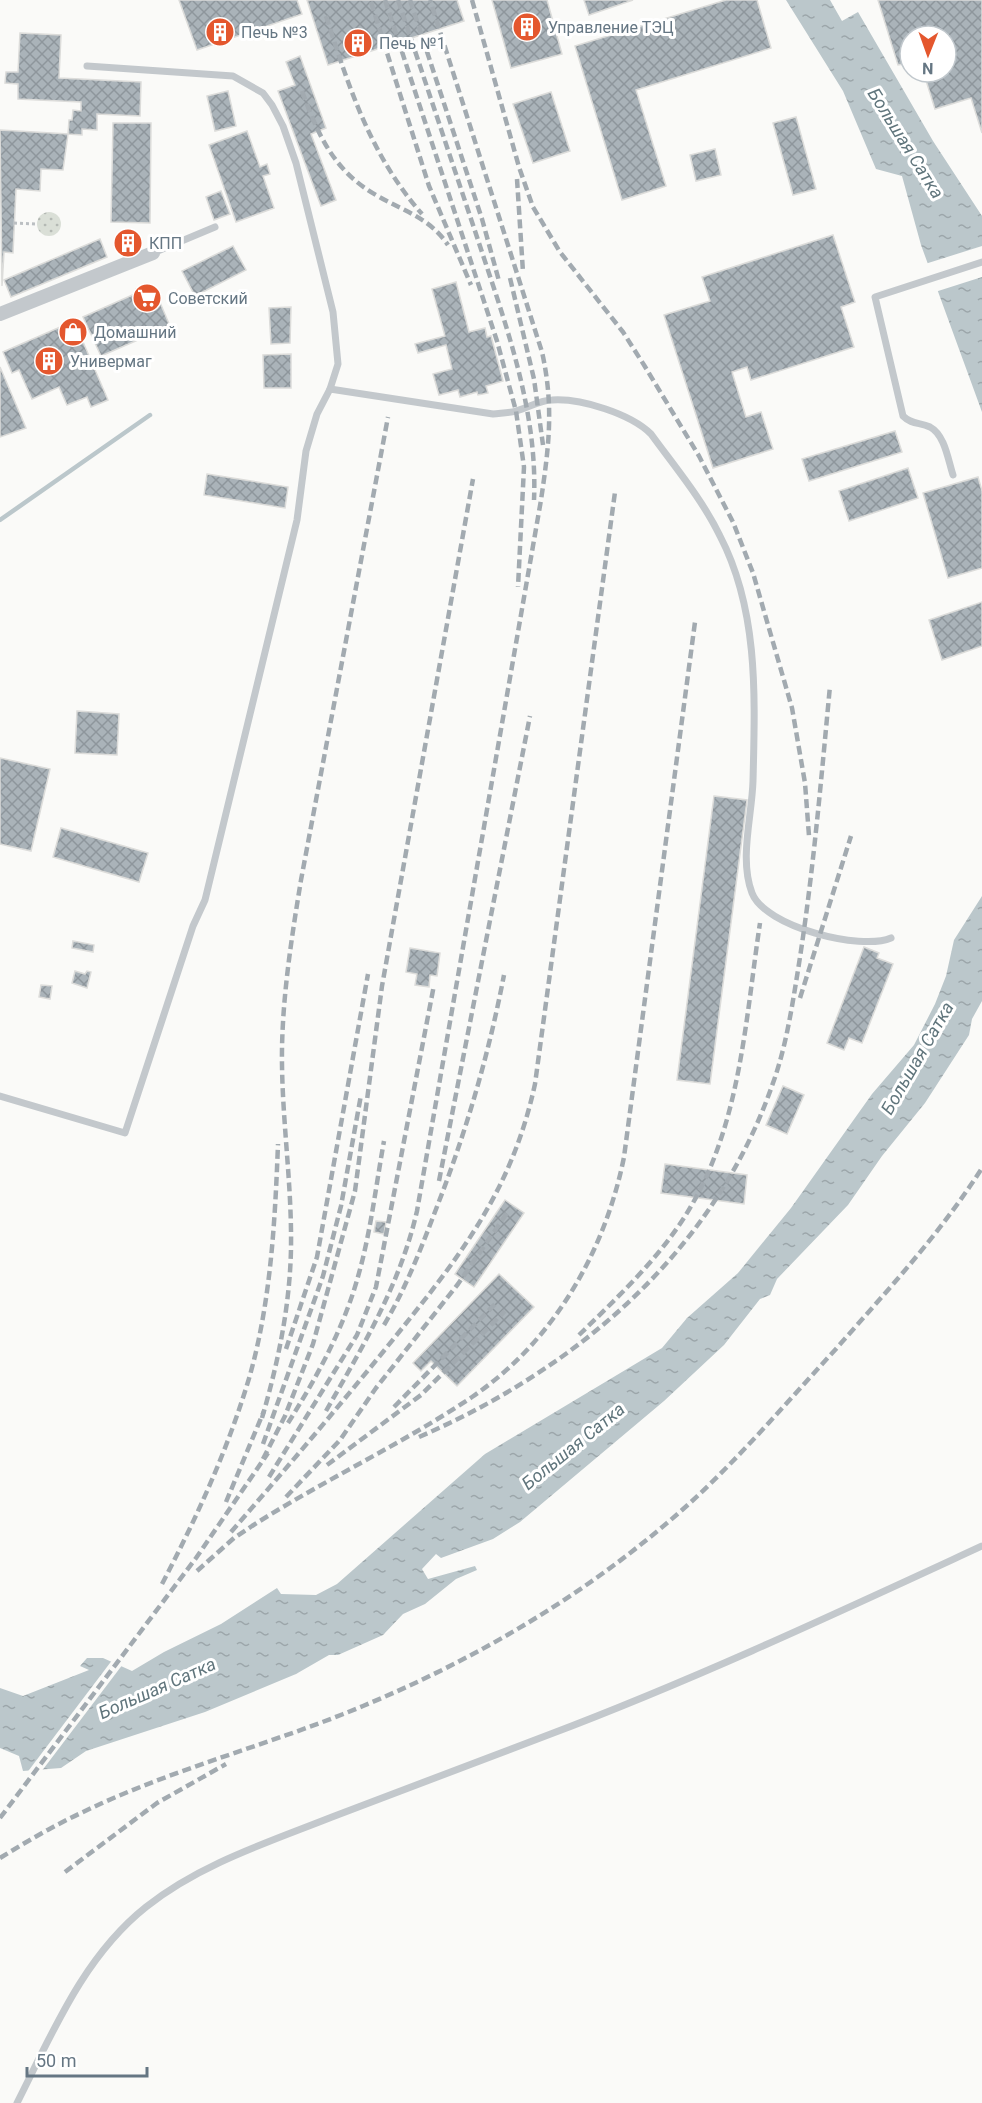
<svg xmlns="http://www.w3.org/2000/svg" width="982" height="2103" viewBox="0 0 982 2103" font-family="Roboto,sans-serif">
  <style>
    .grass { fill: url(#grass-dots) }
    .water { fill: url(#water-ripples) }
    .pier { fill: #fafaf8 }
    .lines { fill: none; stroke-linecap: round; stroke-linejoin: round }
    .stream { stroke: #bbc7cb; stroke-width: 4.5 }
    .building { fill: url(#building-cross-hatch); stroke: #dcdcda; stroke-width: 1.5 }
    .path { stroke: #bbbfc2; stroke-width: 3; stroke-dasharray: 3 3; stroke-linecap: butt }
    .lane { stroke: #c3c8cc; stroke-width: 7 }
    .street { stroke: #c3c8cc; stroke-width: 14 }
    .rail { stroke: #a2aab0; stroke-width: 4.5; stroke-dasharray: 9 4.5; stroke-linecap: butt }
    .labels { text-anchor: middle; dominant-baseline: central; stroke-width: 6; stroke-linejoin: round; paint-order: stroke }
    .poi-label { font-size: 16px; fill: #657683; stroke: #fff; text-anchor: start }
    .water-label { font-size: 18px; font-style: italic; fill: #60757c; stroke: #fff }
  </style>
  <defs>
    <pattern id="grass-dots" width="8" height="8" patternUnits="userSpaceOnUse" patternTransform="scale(1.5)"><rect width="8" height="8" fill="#dadfd7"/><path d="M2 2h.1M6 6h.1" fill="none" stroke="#b4b9b4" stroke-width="1.8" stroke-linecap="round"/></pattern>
    <pattern id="water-ripples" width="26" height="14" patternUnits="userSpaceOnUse" patternTransform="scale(1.5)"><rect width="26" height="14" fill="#bbc7cb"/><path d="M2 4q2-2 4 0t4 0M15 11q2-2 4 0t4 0" fill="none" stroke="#9ca6aa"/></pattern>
    <pattern id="building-cross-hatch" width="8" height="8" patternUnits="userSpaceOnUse" patternTransform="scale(1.5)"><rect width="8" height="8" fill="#aab3b9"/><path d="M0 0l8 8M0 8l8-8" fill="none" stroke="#8e969c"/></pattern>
  </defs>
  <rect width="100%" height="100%" fill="#fafaf8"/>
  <circle class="grass" cx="49" cy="224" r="12"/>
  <g class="water">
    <path d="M786 0H830L842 21 858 12 933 141 982 216V412L921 245 902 176 876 169 843 91Z"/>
    <path d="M982 896V1001L972 1019 969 1035 925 1103 882 1156 848 1205 777 1279 770 1295 760 1299 724 1345 664 1401 520 1522 493 1539 441 1558 436 1554 422 1569 428 1579 475 1566 477 1570 456 1579 425 1604 403 1614 383 1635 338 1655H329L296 1674 205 1712 86 1751 61 1768 23 1771 19 1756 0 1748V1688L23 1696 89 1670 80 1666 87 1658H103L132 1671 164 1652 221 1624 277 1588 281 1594 316 1595 337 1584 485 1454 662 1348 687 1318 738 1273 791 1208 872 1094 914 1045 935 1004 946 976 954 940Z"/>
  </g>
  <g class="pier">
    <path d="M982 246V277L935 292 925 264Z"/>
    <path d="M113 1659 123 1664 41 1772 26 1774Z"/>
  </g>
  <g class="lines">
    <path class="stream" d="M0 520 150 415"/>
  </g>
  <g class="building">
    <path d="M179 0H297L302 14 197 50Z"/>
    <path d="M307 0H457L464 21 328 65Z"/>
    <path d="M492 0H547L562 54 511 68Z"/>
    <path d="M584 0H633L589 15Z"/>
    <path d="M726 0H757L771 48 636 90 666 186 622 200 575 46Z"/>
    <path d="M878 0H982V133L971 98 935 109 924 74 914 76 913 72H946V36H910V63L898 65Z"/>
    <path d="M20 33 61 35 59 78 141 82 140 116 97 114V130L82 129V135L68 134 69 120H72L73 110 81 111V102L18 99V84L5 83 6 72H18Z"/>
    <path d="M300 56 326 128 311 134 336 200 321 206 278 91 295 85 286 62Z"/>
    <path d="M228 91 236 126 215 131 207 96Z"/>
    <path d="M551 92 570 151 533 163 513 104Z"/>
    <path d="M796 117 816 189 793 195 773 123Z"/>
    <path d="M113 123H151L150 223 111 222Z"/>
    <path d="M0 130 68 134 63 170 41 169 40 191 16 189 13 253 4 252 2 286Z"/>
    <path d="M247 131 260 167 267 164 270 174 263 176 274 208 236 222 209 145Z"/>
    <path d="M715 149 721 175 696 181 690 155Z"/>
    <path d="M221 191 230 214 214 220 206 197Z"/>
    <path d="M131 235 136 246 124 251 119 240Z"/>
    <path d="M833 235 855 302 841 307 854 347 751 380 747 367 732 372 746 417 761 412 773 449 713 468 664 315 710 301 702 277Z"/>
    <path d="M100 239 107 257 11 297 4 280Z"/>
    <path d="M233 246 246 270 195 296 182 271Z"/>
    <path d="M456 282 469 332 485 328 487 337 491 336 503 381 486 386 488 393 478 395 477 392 460 397 458 390 439 395 433 374 452 369 446 345 418 353 415 344 445 336 432 289Z"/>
    <path d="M143 286 145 290 153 286 170 326 101 356 83 317 137 293 136 289Z"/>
    <path d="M291 307 290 343 271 344 269 308Z"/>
    <path d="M74 321 108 400 91 407 87 397 67 405 59 387 32 399 19 370 12 373 3 352Z"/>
    <path d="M291 354V388H264L263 355Z"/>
    <path d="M0 367 26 428 0 437Z"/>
    <path d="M895 431 902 452 809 481 802 459Z"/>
    <path d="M908 468 918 498 849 521 839 491Z"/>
    <path d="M207 474 288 487 285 508 204 495Z"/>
    <path d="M978 477 982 491V568L948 578 923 493Z"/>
    <path d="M982 602V646L942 660 929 620Z"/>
    <path d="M77 711 119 714 117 755 75 753Z"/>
    <path d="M0 758 50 769 31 851 0 844Z"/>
    <path d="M714 796 747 800 710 1084 677 1080Z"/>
    <path d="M61 828 148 853 139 882 53 857Z"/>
    <path d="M73 941 94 945 93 952 72 948Z"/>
    <path d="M864 947 879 953 877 958 893 964 862 1043 849 1038 844 1050 827 1043Z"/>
    <path d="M410 948 440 953 437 976 430 975 429 987 415 985 417 974 406 972Z"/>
    <path d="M75 971 85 974 87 971 91 972 87 988 72 983Z"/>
    <path d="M41 985 52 986 50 999 39 997Z"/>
    <path d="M783 1086 804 1095 787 1134 766 1125Z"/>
    <path d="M665 1164 747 1175 744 1204 661 1193Z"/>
    <path d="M505 1200 524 1213 474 1287 455 1274Z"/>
    <path d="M376 1221 386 1222 384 1234 374 1232Z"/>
    <path d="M499 1274 534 1307 457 1386 431 1361 421 1371 413 1363Z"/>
  </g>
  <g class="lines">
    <path class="path" d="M14 223 35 224"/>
    <g class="lane">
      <path d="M87 66 233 76 263 93 272 105 283 126 296 163 333 312 338 364 330 389"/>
      <path d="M153 253 215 227"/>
      <path d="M953 475C948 460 945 435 930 427 920 422 912 425 903 416L875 297 982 262"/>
      <path d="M0 1096 125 1133 193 926 205 900 297 520 306 451 317 414 330 389 493 414C501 413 509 413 516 411 528 408 540 400 552 400 581 398 631 414 651 434 675 467 702 499 720 536 759 611 755 698 753 781 752 816 739 859 752 893 765 927 861 951 891 938"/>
      <path d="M17 2103C52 2034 83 1957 146 1907 200 1864 269 1842 332 1817 404 1790 476 1763 548 1735 696 1679 839 1612 982 1546"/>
    </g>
    <path class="street" d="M0 314 153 253"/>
    <g class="rail">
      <path d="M385 0 497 341 516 411 524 467 518 587"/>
      <path d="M398 0C424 78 450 156 476 234 504 320 538 408 534 500"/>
      <path d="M410 0 482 219 499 281"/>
      <path d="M472 0 519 167 533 207 560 252 623 332 644 365 699 456 733 522 753 573 792 708 805 783 809 836"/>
      <path d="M371 2 429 186 471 285"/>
      <path d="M326 16C349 88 371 156 422 214"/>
      <path d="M302 91C318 135 334 171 376 195 403 211 429 217 448 245"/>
      <path d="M517 179 523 272"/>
      <path d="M510 278 534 379 543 445"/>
      <path d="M800 998 851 836"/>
      <path d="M439 1181 530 716"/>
      <path d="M384 1325C407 1286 422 1246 438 1204 467 1129 489 1053 504 975"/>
      <path d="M579 1335C620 1295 666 1252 694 1201 741 1117 746 1016 760 923"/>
      <path d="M286 1349 317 1257 368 974"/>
      <path d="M394 1407 497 1302"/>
      <path d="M326 1411C363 1346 400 1285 417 1211L541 500C549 446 554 406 542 352L430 0"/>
      <path d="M262 1418C278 1363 290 1306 291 1248 292 1181 281 1114 282 1048 283 992 292 935 301 880L388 417"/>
      <path d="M288 1423C317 1377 345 1326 359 1273 371 1230 376 1185 384 1141"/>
      <path d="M419 1437C578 1368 715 1251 773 1083 786 1047 792 1007 798 970 813 876 821 781 830 686"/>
      <path d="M263 1444 323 1276 341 1206 361 1095"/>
      <path d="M263 1459 285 1416 313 1344 355 1191 382 986 473 479"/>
      <path d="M327 1465 421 1395 505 1311"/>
      <path d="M269 1477 357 1335 376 1287 434 985"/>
      <path d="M286 1497 340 1440 376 1388 458 1284 507 1213"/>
      <path d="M226 1502 264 1411"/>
      <path d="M231 1532C284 1471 336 1410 387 1347 456 1261 511 1195 535 1084L615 492"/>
      <path d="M197 1571 234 1538 252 1526C324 1480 402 1444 472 1397 553 1342 605 1252 624 1157L695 622"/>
      <path d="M162 1584C197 1517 229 1447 250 1375 271 1300 275 1221 278 1144"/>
      <path d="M0 1818 196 1558 268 1453"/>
      <path d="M0 1858C26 1842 53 1826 81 1813 171 1769 270 1745 363 1706 483 1656 595 1589 691 1502 742 1455 788 1401 835 1350 886 1292 940 1234 982 1168"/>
      <path d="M65 1872 157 1803 226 1764"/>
    </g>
  </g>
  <defs>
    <g id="building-disc" transform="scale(1.5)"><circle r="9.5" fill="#e4572e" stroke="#fff"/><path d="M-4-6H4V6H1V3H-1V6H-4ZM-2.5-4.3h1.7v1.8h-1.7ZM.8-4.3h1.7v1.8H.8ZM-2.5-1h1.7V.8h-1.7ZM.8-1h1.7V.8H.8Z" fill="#fff"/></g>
    <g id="supermarket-disc" transform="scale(1.5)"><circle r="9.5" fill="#e4572e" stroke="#fff"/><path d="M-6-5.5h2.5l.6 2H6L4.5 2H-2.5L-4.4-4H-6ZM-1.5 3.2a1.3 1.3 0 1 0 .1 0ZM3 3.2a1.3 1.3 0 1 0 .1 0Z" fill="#fff"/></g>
    <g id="shop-disc" transform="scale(1.5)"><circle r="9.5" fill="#e4572e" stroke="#fff"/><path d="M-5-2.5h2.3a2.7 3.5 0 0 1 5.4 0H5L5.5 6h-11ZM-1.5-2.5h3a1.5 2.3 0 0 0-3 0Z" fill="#fff"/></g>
  </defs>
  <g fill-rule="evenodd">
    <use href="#building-disc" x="527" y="27"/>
    <use href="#building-disc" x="220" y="32"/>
    <use href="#building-disc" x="358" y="43"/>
    <use href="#building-disc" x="128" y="243"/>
    <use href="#supermarket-disc" x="147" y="298"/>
    <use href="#shop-disc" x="73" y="332"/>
    <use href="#building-disc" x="49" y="361"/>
  </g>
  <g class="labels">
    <g class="poi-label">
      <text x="548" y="27">Управление ТЭЦ</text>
      <text x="241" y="32">Печь №3</text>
      <text x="379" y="43">Печь №1</text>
      <text x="149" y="243">КПП</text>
      <text x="168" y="298">Советский</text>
      <text x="94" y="332">Домашний</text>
      <text x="70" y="361">Универмаг</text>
    </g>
    <g class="water-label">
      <text transform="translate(906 143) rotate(58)">Большая Сатка</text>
      <text transform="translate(917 1058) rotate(-60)">Большая Сатка</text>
      <text transform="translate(573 1446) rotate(-39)">Большая Сатка</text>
      <text transform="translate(157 1688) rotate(-24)">Большая Сатка</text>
    </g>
  </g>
  <g transform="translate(928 54) rotate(181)"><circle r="28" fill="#ffffff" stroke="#c1c8cd" stroke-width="1.5"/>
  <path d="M0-4.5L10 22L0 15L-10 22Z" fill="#e4572e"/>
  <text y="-9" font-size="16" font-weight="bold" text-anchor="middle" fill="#657683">N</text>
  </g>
  <path d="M27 2067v9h120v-9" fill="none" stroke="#657683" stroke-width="3"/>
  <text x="36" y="2067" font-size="18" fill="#657683" stroke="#ffffff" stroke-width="4.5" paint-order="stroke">50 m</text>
</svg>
